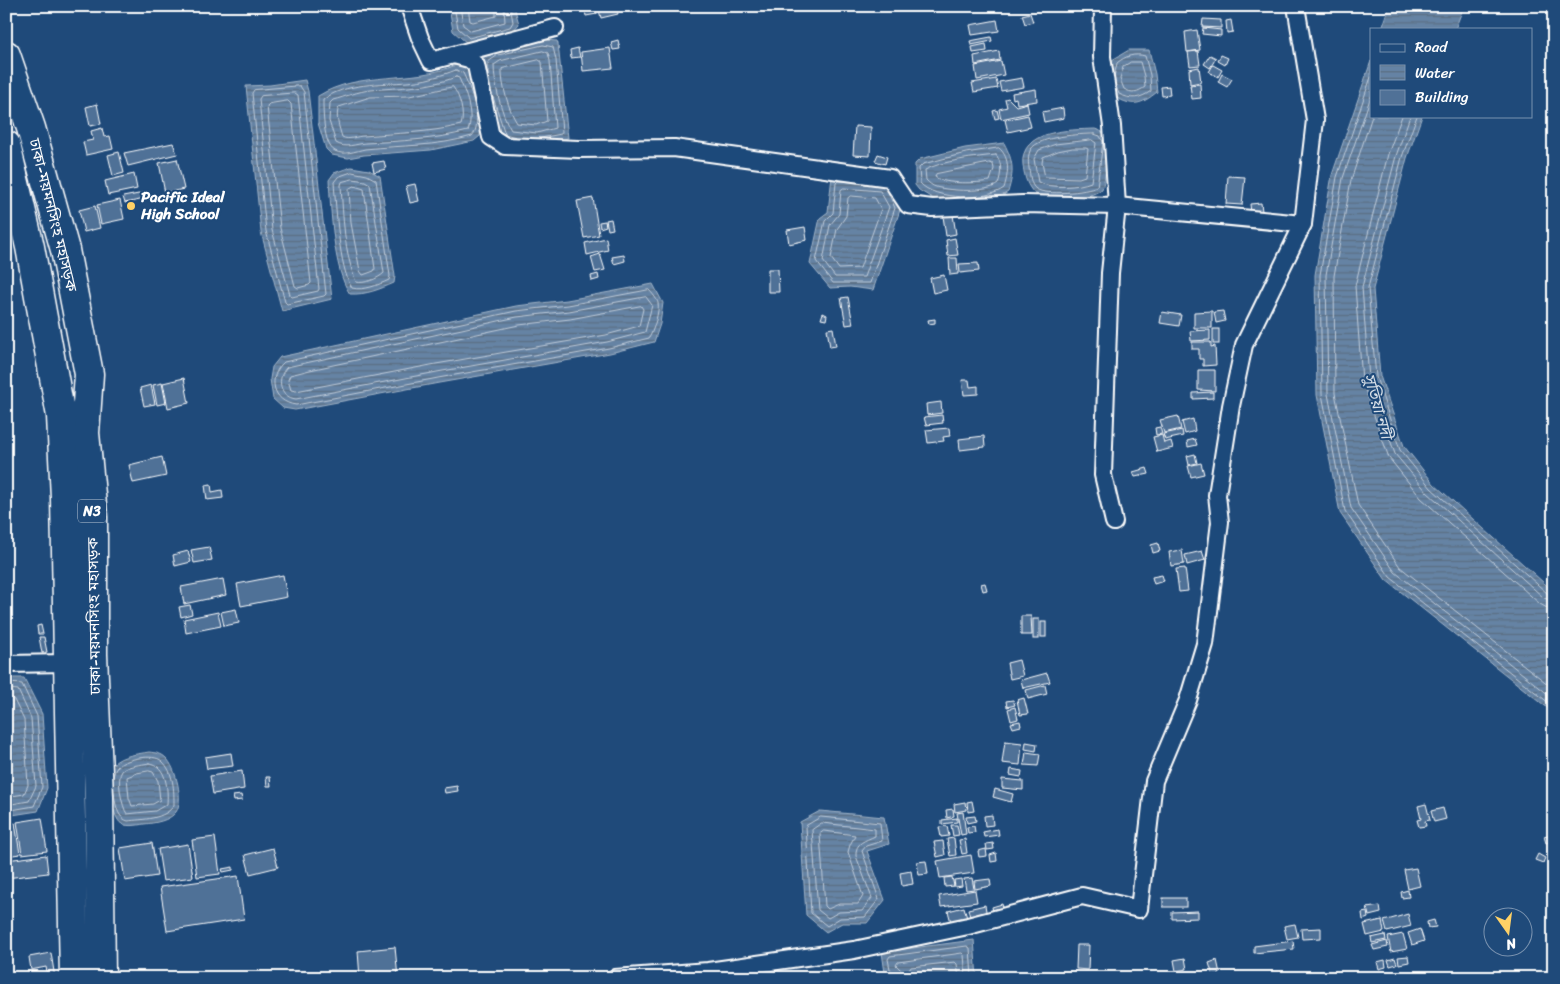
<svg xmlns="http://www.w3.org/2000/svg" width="1560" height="984" viewBox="0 0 1560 984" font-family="Sriracha,'Noto Sans Bengali',sans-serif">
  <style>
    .water { fill: url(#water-rules); stroke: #a3b5c8 }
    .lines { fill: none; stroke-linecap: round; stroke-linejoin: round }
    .shore { stroke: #c1cddb; stroke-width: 1 }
    .building { fill: #507197; stroke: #fff }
    .street-casing { stroke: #fff; stroke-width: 20 }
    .highway-casing { stroke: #fff; stroke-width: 31 }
    .street { stroke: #1f4a7a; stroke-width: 16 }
    .highway { stroke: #1f4a7a; stroke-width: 28 }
    .poi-dot { fill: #ffd166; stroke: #1f4a7a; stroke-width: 2 }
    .labels { text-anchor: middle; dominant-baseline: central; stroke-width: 4; stroke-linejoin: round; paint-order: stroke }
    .shield { fill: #1f4a7a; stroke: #bcc9d7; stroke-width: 1 }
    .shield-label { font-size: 14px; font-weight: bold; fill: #fff }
    .poi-label { font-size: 15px; font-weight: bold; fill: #fff; stroke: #1f4a7a; text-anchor: start }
    .street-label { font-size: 15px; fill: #fff; stroke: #1f4a7a }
    .water-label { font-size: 16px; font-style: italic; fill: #d8e0e8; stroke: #1f4a7a }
  </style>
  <defs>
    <pattern id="water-rules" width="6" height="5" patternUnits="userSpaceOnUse" patternTransform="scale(1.25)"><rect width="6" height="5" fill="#6583a4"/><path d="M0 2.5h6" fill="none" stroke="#5b6d81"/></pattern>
  </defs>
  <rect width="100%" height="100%" fill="#1f4a7a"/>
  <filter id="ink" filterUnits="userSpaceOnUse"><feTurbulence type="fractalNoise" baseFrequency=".02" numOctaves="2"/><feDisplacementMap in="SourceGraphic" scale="10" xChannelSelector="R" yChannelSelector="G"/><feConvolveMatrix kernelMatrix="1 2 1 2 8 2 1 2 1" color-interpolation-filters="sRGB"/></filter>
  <g filter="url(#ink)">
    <g class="water">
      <path d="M449 6H514L519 24 512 32 467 43 453 31Z"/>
      <path d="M1390 6H1464L1455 29H1382Z"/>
      <path d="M543 40 557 41 558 44 568 138 538 144 501 140 483 80V58L496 50Z"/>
      <path d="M1129 50H1149L1155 74 1157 92C1141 105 1133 107 1115 97L1109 80 1112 60Z"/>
      <path d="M1371 61V116H1422L1407 158 1373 289 1380 376 1404 446 1434 484 1554 592V713L1386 580 1340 513 1317 395 1315 275 1332 175Z"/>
      <path d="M456 65 467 68C478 94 482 108 480 136L474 141 431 150 364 155 348 158 332 155 326 149 318 123V96C360 70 412 84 456 65Z"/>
      <path d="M305 80 308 91 332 299 282 311 261 232 246 86 270 85Z"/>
      <path d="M1095 129C1101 131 1104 132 1107 138 1110 148 1105 180 1102 189 1085 202 1054 198 1035 194 1027 186 1025 178 1023 166 1019 129 1070 130 1095 129Z"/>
      <path d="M1004 143C1014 162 1014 172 1008 192L997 199 958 201 932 198 919 190 915 185V164L920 159 965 148Z"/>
      <path d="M351 167 369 170 380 176 395 276 394 283C380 289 366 295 350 294 333 269 331 210 329 180L334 173Z"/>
      <path d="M832 176 887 180 901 207 873 290 850 287 830 288 810 264 820 218 828 212Z"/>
      <path d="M653 284 663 303 660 324 654 342 610 353 439 383 295 410 283 408 273 399 270 379 272 367 280 357 516 306 567 300Z"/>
      <path d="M6 678H24L42 714 47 788 38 811 6 816Z"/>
      <path d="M149 752C156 753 161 753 166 758 176 767 184 801 176 812 169 821 155 823 144 824 138 825 128 827 122 824 111 819 106 771 113 764 122 755 138 754 149 752Z"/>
      <path d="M820 811 884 817 889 844 867 851 885 900 867 923H842L826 932 806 915 800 822Z"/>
      <path d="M974 940 977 978H897L885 973 882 952Z"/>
    </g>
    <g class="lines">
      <g class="shore">
        <path d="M454 6 458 28 469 38 510 27 513 22 510 6"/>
        <path d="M460 6 463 25 471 31 505 22 504 6"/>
        <path d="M468 6 470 21 473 22 496 16V6"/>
        <path d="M543 51 548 53 550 61 555 128 537 133 511 130C501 114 494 83 494 65L500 61Z"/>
        <path d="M539 60 542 62 547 121 536 125 517 123C509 111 501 84 502 69Z"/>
        <path d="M1131 62H1140L1144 76 1145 87C1138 92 1132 94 1124 89L1120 79 1123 67Z"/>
        <path d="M456 70 463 73C470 87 484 123 472 136 435 147 402 145 365 149 355 151 344 156 335 151 323 145 323 110 323 100 343 83 383 84 407 82 424 81 440 76 456 70Z"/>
        <path d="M456 77 459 78C466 94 474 114 468 131 434 140 400 141 366 143 355 144 346 149 336 143L329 121 330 103 333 100C345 97 358 91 371 90 400 87 428 88 456 77Z"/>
        <path d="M488 77V62L498 55 543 45 553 47 556 60 562 132 561 134 541 138"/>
        <path d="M1114 77 1117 63C1125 56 1135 53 1145 56L1150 75 1151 91C1140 99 1131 100 1119 94L1115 84"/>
        <path d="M1371 77 1337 177 1320 275 1322 394 1345 511 1390 577 1554 707"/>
        <path d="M300 86 304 92 326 294 324 296 287 304 285 302 266 231 252 93 254 90Z"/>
        <path d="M453 87C460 96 465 115 461 125 429 133 397 133 364 136 356 136 349 141 342 137 339 127 335 116 339 107L370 97 409 96Z"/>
        <path d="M490 88 505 134 516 137"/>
        <path d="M295 93 298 95 319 289 318 291 292 297 290 295 272 230 259 99 261 96Z"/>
        <path d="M1371 96 1343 178 1326 275 1328 394 1351 508 1395 572 1554 699"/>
        <path d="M288 101 291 104 311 283 309 285 298 288 295 286 280 228 267 106 269 104Z"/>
        <path d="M1372 116 1351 180 1334 276 1335 393 1358 505 1400 567 1554 689"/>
        <path d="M1402 116 1388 154 1355 286 1362 381 1389 458 1421 498 1540 604 1547 608 1554 609"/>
        <path d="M1410 116 1396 156 1362 287 1369 379 1395 454 1427 492 1544 598 1554 601"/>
        <path d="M1417 116 1402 157 1368 288 1376 377 1400 450 1431 488 1548 594 1554 595"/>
        <path d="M1094 134 1100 136 1103 142 1097 187C1086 192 1046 196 1036 189 1030 185 1030 174 1029 168 1028 161 1028 154 1031 149 1040 136 1080 134 1094 134Z"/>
        <path d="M1092 140 1096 143 1091 182C1079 187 1050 189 1038 182L1034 159 1039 150 1056 144Z"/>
        <path d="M999 148C1011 158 1008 175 1004 188 987 201 934 200 920 183L919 168 923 164 966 153Z"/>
        <path d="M1073 148H1086L1088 149 1085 176 1079 178 1045 177 1042 163 1043 157 1058 151Z"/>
        <path d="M996 155C1003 163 1001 175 998 184 987 193 950 191 936 187 932 186 929 183 926 180L925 170C941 161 977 157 996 155Z"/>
        <path d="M990 163 993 164 994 169 990 181C978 183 945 185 935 177L936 174Z"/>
        <path d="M352 172 367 175 376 180 390 276 389 280C378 285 364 291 352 288 339 268 336 208 334 182L338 177Z"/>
        <path d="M353 179 365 181 370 184 384 273C378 279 364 284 356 282 344 252 343 217 341 185L342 182Z"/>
        <path d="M854 182 838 181 836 183 833 213 825 221 816 261 833 283H870L895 208 888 192"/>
        <path d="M354 186 364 189 375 269 374 271 363 275 360 271 351 223 349 189Z"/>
        <path d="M844 188 880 191 889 207 864 277H835L823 261 830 225 839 214 841 190Z"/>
        <path d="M851 196 875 198 881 209 860 268 839 269 831 258 837 229 846 216 848 198Z"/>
        <path d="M649 290C652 293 657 299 658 303 660 310 653 332 649 338L609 348 438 378 296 405C272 402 267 377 284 362L516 311 568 305Z"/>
        <path d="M646 297 652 305 645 332 607 342 437 372 296 399C279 397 276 378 287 367L517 317 569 311Z"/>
        <path d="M641 306 643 309 639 326 606 335 436 364 296 391 291 390 288 380 290 375 310 370 519 325 570 319Z"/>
        <path d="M6 683 22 684 37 716 42 787 34 806 6 811"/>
        <path d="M6 689 18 690 31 718 36 786 29 801 6 805"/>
        <path d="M6 697 13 698 24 720 28 785 24 794 6 797"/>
        <path d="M149 763C167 765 168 790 167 804L155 811 127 814C122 807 116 778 122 771 128 765 141 765 149 763Z"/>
        <path d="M149 771 153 772 158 781 160 800 153 804 132 806 129 798 127 777 137 773Z"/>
        <path d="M113 777C114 773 115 769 118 766 126 759 153 753 162 761 174 772 174 791 174 805 165 820 142 819 128 821 114 817 115 795 113 783"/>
        <path d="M821 817 880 823 882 841 866 846 862 851 879 899 865 917 840 918 827 926 811 913 806 826Z"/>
        <path d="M822 823 875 829V836C865 841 855 842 856 856L872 898 862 911 839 912 828 918 818 910 812 830Z"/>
        <path d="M824 831 855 835 850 845 848 852 863 896 858 904H839L828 909 825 906 820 834Z"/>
        <path d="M896 978 895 973 890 969 888 959 890 956 967 946 970 948 972 978"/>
        <path d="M903 978 902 971 896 965 898 962 962 953 964 955 966 978"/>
        <path d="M910 978 909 970 911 967 955 962 957 964 959 978"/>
      </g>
    </g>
    <g class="building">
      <path d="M584 6H595L597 14 586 16Z"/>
      <path d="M598 6H616L618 14 601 18Z"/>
      <path d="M1030 13 1033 22 1025 24 1022 15Z"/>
      <path d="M1203 19 1221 20V28L1202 27Z"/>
      <path d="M997 20 999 31 972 35 970 25Z"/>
      <path d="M1231 20 1233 32 1227 33 1226 21Z"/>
      <path d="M1203 28 1221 30V36L1202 34Z"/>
      <path d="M1197 30 1200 50 1187 52 1185 32Z"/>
      <path d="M991 37 992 41 971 45 970 41Z"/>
      <path d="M618 40 620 49 613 50 611 42Z"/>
      <path d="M986 44 987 51 973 53 972 47Z"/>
      <path d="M578 48 580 57 571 58 570 50Z"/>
      <path d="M610 48 613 68 583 71 581 52Z"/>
      <path d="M999 51 1000 60 975 65 974 56Z"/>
      <path d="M1198 51 1200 65 1190 66 1188 52Z"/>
      <path d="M1210 55 1216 58 1210 68 1204 64Z"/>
      <path d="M1221 55 1228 58 1225 65 1218 61Z"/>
      <path d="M1001 61 1004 75 977 80 975 66Z"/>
      <path d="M1213 65 1222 70 1218 77 1209 72Z"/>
      <path d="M1199 67 1201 82 1190 84 1189 69Z"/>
      <path d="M1222 74 1232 79 1227 87 1218 82Z"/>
      <path d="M1022 78 1024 87 1001 91 999 82Z"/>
      <path d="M996 79 998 88 974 92 972 83Z"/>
      <path d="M1200 84 1201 98 1192 99 1190 85Z"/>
      <path d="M1169 86 1170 95 1162 96 1161 87Z"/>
      <path d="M1036 89 1037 101 1017 104 1016 98 1013 99 1012 93Z"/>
      <path d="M1008 98 1016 106 1027 103 1029 113 1001 119 999 109 1007 107 1005 99Z"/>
      <path d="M97 104 101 124 90 126 86 107Z"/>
      <path d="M1063 108 1064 118 1044 122 1042 112Z"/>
      <path d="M997 110 999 118 995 119 993 111Z"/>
      <path d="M1028 115 1031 127 1008 132 1005 120Z"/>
      <path d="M855 126 871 127 870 156 853 155Z"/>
      <path d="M102 128 104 137 110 136 113 149 86 155 83 142 93 140 91 131Z"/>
      <path d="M173 143 177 154 128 166 124 153Z"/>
      <path d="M119 152 124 173 113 176 108 155Z"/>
      <path d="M878 154 887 157 885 164 875 161Z"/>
      <path d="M177 159 184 189 165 193 159 163Z"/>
      <path d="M384 161 386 169 374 172 372 163Z"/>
      <path d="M134 174 137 189 108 195 105 181Z"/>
      <path d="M1228 176 1245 177 1242 205 1226 204Z"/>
      <path d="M415 184 419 201 410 203 406 186Z"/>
      <path d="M149 192 150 198 125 203 123 197Z"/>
      <path d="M593 198 599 235 584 238 577 201Z"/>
      <path d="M120 200 124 219 101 224 97 205Z"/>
      <path d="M1261 203 1262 211 1251 213 1250 204Z"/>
      <path d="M95 206 100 228 84 232 79 210Z"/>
      <path d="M953 215 956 234 946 236 943 216Z"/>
      <path d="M611 219 613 229 608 230 606 220Z"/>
      <path d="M605 221 606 226 600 228 599 222Z"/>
      <path d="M805 227 807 240 789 244 787 230Z"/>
      <path d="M606 238 608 250 587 255 585 243Z"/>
      <path d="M955 238 958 255 948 256 946 240Z"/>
      <path d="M600 254 605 270 595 272 591 257Z"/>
      <path d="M624 255 625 261 614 264 612 257Z"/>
      <path d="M949 258H957L958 274 950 275Z"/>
      <path d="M978 263 979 271 960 273 959 264Z"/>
      <path d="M768 269H778L779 292H768Z"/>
      <path d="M598 274 599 279 592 281 591 276Z"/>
      <path d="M944 275 947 290 933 293 930 278Z"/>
      <path d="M848 297 853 324 846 325 841 298Z"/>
      <path d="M1212 311V328H1194V312Z"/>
      <path d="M1223 311 1225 321 1216 323 1214 312Z"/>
      <path d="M1162 312 1181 315 1179 326 1160 323Z"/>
      <path d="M823 313 827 315 826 320 821 319Z"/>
      <path d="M935 319V323L929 324 928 320Z"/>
      <path d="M833 328 836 346 830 347 827 329Z"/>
      <rect x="1213" y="329" width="6" height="15"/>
      <path d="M1210 330V340L1191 341 1190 331Z"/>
      <path d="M1192 342H1211V347L1215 346 1216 365 1203 366V359H1199V349H1192Z"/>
      <path d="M1198 370H1215V391L1198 390Z"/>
      <path d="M184 378 189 403 168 408 163 383Z"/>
      <path d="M962 380H969L970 387 978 386V394L964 395Z"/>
      <path d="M162 383 166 403 157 405 153 385Z"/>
      <path d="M151 385 155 404 144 406 140 388Z"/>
      <path d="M1213 392V398L1193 399V393Z"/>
      <path d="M941 402 942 413 927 415 926 404Z"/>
      <path d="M942 415 943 423 926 425 924 417Z"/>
      <path d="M1178 416 1181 429 1164 433 1160 420Z"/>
      <path d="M1193 419 1195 431 1185 434 1182 422Z"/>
      <path d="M1160 427 1162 434 1156 435 1155 428Z"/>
      <path d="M949 428 950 436 943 437 944 441 928 443 926 430Z"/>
      <path d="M1182 430 1183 436 1165 440 1163 434Z"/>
      <path d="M1162 435 1164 443 1171 441 1173 448 1157 452 1153 437Z"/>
      <path d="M984 436 985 447 960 450 959 439Z"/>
      <path d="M1195 439 1197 445 1188 447 1187 441Z"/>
      <path d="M1195 454 1197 463 1189 465 1187 456Z"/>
      <path d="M162 457 166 476 133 483 129 465Z"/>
      <path d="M1201 463 1204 474 1191 477 1188 466Z"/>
      <path d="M1147 468 1149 474 1135 477 1133 472Z"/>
      <path d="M211 484 212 492 222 490 223 498 207 500 205 485Z"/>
      <path d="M1158 543 1160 551 1153 553 1151 545Z"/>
      <path d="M209 547 212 560 194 563 191 550Z"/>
      <path d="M1182 550 1184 564 1171 566 1169 552Z"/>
      <path d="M188 551 191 562 175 566 173 555Z"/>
      <path d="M1202 551 1205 560 1187 565 1185 555Z"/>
      <path d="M1185 568 1188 591 1179 592 1176 569Z"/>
      <path d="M283 575 287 597 241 606 237 584Z"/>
      <path d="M1162 575 1164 581 1154 584 1152 577Z"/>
      <path d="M223 579 226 595 184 604 181 587Z"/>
      <path d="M985 583 987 590 983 591 981 584Z"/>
      <path d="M190 605 192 614 181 617 179 607Z"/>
      <path d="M236 609 239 623 224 626 221 612Z"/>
      <path d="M218 612 221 626 186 633 184 619Z"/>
      <path d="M1021 616H1031L1032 635H1021Z"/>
      <rect x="1033" y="619" width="6" height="20"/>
      <rect x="1041" y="622" width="5" height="15"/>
      <path d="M41 625 43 634H38L37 626Z"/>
      <path d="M39 637H44L47 652 42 653Z"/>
      <path d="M1019 660 1023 676 1010 679 1007 663Z"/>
      <path d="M1047 673 1050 682 1023 688 1021 680Z"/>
      <path d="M1045 685 1047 694 1028 699 1026 690Z"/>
      <path d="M1024 698 1028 714 1020 715 1017 700Z"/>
      <path d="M1013 700 1015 705 1007 707 1006 701Z"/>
      <path d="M1015 707 1018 719 1011 721 1008 709Z"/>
      <path d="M1020 721 1021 726 1013 728 1011 723Z"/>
      <path d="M1005 741 1022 743 1020 765 1002 763Z"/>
      <path d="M1026 742 1037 744 1036 751 1025 749Z"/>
      <path d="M1026 752 1040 754 1038 766 1024 765Z"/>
      <path d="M231 753 233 766 207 769 205 757Z"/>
      <path d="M1011 769 1022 771 1021 777 1010 775Z"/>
      <path d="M242 771 244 789 213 794 210 776Z"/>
      <path d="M266 777H270L271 786H267Z"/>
      <path d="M1002 779 1023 781V790L1002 788Z"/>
      <path d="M457 786 458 791 445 793 444 788Z"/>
      <path d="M995 789 1013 794 1011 802 993 797Z"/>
      <path d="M241 795 242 800 234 801 233 796Z"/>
      <path d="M972 801 974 811 968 812 967 802Z"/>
      <path d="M965 802 966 810 955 812 954 804Z"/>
      <path d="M1426 804 1430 820 1425 821 1426 826 1419 827 1417 820 1421 819 1418 806Z"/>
      <path d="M1443 808 1446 819 1434 822 1431 811Z"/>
      <path d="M953 809 954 816 947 818 946 810Z"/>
      <path d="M963 812 966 834 961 835 957 813Z"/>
      <path d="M992 815 993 825 985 826 984 816Z"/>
      <path d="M975 816 976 821 967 823 966 817Z"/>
      <path d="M42 818 47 851 22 854 17 822Z"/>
      <path d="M957 818V822L942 824V820Z"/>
      <path d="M15 823 20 854 6 856V824Z"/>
      <path d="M951 825H957L959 835 953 836Z"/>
      <path d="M947 826 949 836 941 837 939 827Z"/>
      <path d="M974 826 975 832 968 833 967 827Z"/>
      <path d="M998 829 999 835 984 837 983 832Z"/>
      <path d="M1554 833V841L1546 843 1544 836Z"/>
      <path d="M215 837 220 874 197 877 192 840Z"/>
      <path d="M954 838 956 855 950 856 947 839Z"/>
      <path d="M965 839 967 853 962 854 959 840Z"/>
      <path d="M943 841 945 855 937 857 934 842Z"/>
      <path d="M152 843 157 876 125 881 120 848Z"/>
      <path d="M993 843 994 849 987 850 986 844Z"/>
      <path d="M188 844 193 877 163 881 158 849Z"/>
      <path d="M273 848 278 867 250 874 245 855Z"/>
      <path d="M986 849 987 856 979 857 978 851Z"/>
      <path d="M996 853 997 861 991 862 990 855Z"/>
      <path d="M1538 854 1545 858 1543 863 1535 860Z"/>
      <path d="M46 855 48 873 6 878V860Z"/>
      <path d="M971 855 974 873 940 878 937 861Z"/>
      <path d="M926 861 928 874 919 875 917 862Z"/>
      <path d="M233 867V870L223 872 222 869Z"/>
      <path d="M1416 868 1420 886 1408 889 1404 870Z"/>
      <path d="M911 871 913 884 902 886 900 873Z"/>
      <path d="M238 876 244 919 167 931 160 887Z"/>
      <path d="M952 877 954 886 945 887 944 878Z"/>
      <path d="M972 878 974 889 966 890 964 879Z"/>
      <path d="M961 879 962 886 955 887 954 880Z"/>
      <path d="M990 879 991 886 975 889 974 881Z"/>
      <path d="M975 890 977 902 941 907 939 896Z"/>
      <path d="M1408 890 1409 897 1402 898 1401 892Z"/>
      <rect x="1163" y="898" width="23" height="9"/>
      <path d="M1002 904 1004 912 994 915 992 907Z"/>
      <path d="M985 905 987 917 971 921 968 909Z"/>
      <path d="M1380 906 1381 913 1369 916 1367 908Z"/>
      <path d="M964 907 968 922 952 926 948 911Z"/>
      <path d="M1198 911V918L1172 919V912Z"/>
      <path d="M1367 912 1368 918 1363 920 1362 913Z"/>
      <path d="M1408 914 1411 926 1387 932 1384 921Z"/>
      <path d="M1382 920 1384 932 1367 936 1364 924Z"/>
      <path d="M1434 920 1436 927 1428 928 1427 922Z"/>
      <path d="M1295 924 1298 937 1287 939 1284 926Z"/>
      <path d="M1321 928V938L1302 939 1301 929Z"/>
      <path d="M1420 929 1424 941 1412 945 1408 933Z"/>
      <path d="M1403 934 1407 949 1391 952 1388 937Z"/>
      <path d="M1385 935 1386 940 1372 943 1371 938Z"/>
      <path d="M1293 941 1294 949 1254 953V946Z"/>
      <path d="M1387 941 1388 947 1374 950 1372 945Z"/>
      <path d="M1077 945H1089L1088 970 1076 969Z"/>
      <path d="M395 947 398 978H360L358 951Z"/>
      <path d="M51 953 55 978H48L46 967 31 970 29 957Z"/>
      <path d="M1408 956 1409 962 1399 964 1398 957Z"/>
      <path d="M1185 958 1187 969 1176 971 1174 960Z"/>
      <path d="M1395 958 1397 964 1390 966 1388 960Z"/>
      <path d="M1217 960 1220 974 1213 976 1209 963Z"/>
      <path d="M1385 960 1386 967 1379 969 1377 962Z"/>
      <path d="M1035 974V978H1016L1015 976Z"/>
    </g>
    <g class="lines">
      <g class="street-casing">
        <g id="street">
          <path d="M409 6 420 38 431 61 555 28"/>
          <path d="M1103 6 1102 57 1112 126 1117 206 1110 273 1103 475 1114 522"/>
          <path d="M454 55 469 59 476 65 491 137 505 146 579 149 674 148 890 178 908 205 932 208 1023 204 1117 206 1303 224"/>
          <path d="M6 664 68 663"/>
          <path d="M615 978 708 971 854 950 968 926 1082 896 1139 909 1154 781 1188 700 1205 644 1220 522 1217 495 1231 406 1244 345 1303 224 1315 120 1296 6"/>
        </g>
      </g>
      <g class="highway-casing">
        <g id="highway">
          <path d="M6 55 31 128 65 250 89 374 85 433 93 515V654L99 797 101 978"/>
          <path d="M6 145 30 247 61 416 65 498 74 978"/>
        </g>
      </g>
      <use href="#street" class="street"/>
      <use href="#highway" class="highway"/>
    </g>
  </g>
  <circle class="poi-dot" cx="131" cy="206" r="5"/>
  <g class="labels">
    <rect class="shield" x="78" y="499.5" width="28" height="23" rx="4"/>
    <g class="shield-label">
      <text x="92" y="511">N3</text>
    </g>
    <g class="poi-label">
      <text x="141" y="197">Pacific Ideal<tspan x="141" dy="17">High School</tspan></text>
    </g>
    <g class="street-label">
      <text transform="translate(53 215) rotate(76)">ঢাকা-ময়মনসিংহ মহাসড়ক</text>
      <text transform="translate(94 616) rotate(-91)">ঢাকা-ময়মনসিংহ মহাসড়ক</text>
    </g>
    <g class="water-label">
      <text transform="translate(1378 406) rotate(74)">সুতিয়া নদী</text>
    </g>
  </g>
  <rect width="1560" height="984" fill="none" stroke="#1f4a7a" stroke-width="25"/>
  <rect x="12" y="12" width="1535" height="959" fill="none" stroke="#fff" stroke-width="2" filter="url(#ink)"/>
  <rect x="1370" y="28" width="162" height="90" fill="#1f4a7a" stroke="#7992af"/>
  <rect x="1380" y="44" width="25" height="8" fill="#1f4a7a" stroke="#7992af"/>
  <text x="1415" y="52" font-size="15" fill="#ffffff">Road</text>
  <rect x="1380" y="65" width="25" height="15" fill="url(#water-rules)" stroke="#7992af"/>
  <text x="1415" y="78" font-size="15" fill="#ffffff">Water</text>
  <rect x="1380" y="90" width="25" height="15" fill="#507197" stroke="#7992af"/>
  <text x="1415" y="102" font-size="15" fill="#ffffff">Building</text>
  <g transform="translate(1508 932) rotate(166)"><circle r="24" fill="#1f4a7a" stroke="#7992af"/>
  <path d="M0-4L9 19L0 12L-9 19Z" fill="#ffd166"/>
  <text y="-8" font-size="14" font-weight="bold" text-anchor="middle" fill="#ffffff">N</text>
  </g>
</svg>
